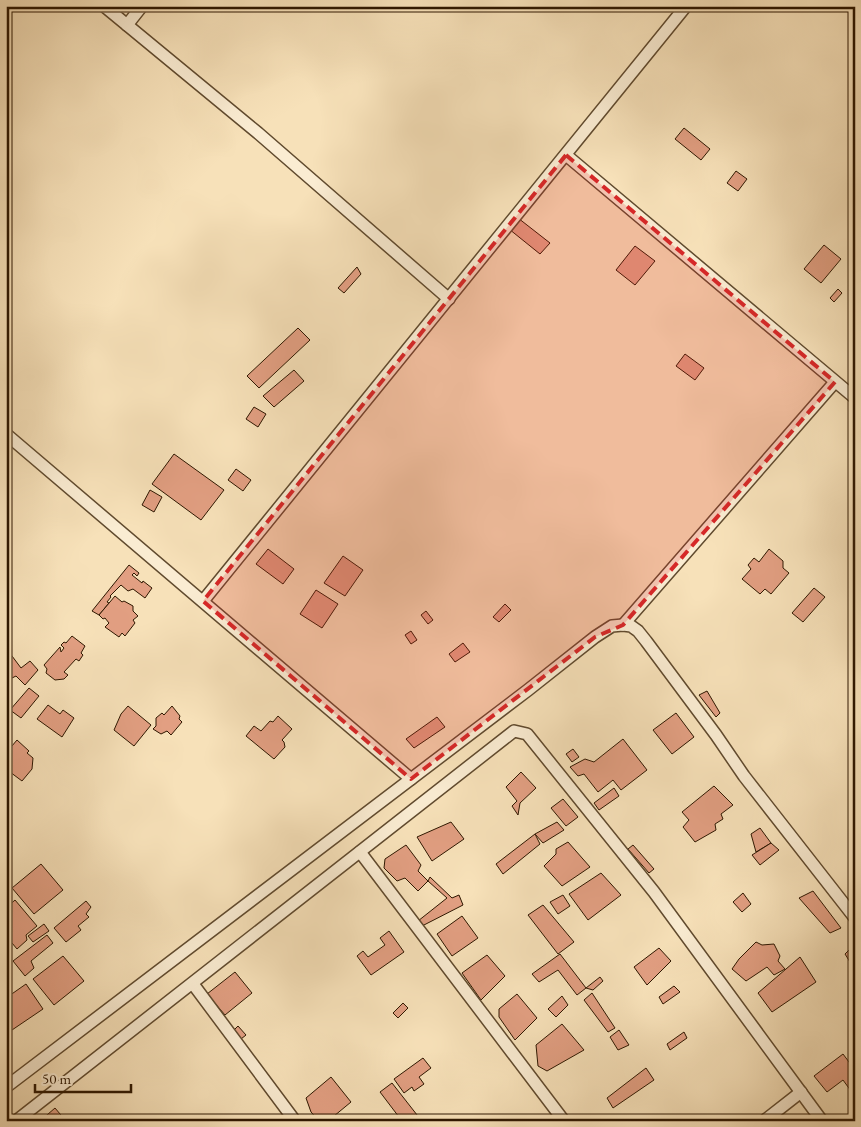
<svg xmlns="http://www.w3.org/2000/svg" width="861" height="1127" viewBox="0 0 861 1127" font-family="'EB Garamond',serif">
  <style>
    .building { fill: #e29f82; stroke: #2e1700 }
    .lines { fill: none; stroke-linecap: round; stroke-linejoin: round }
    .street-casing { stroke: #604a2e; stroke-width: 14 }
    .street { stroke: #faecd2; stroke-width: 11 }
    .marked { fill: #d62828; fill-opacity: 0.2; stroke: #d62828; stroke-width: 4; stroke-dasharray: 10 6; stroke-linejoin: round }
  </style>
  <rect width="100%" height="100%" fill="#f7e1b9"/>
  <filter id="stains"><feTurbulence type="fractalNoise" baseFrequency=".004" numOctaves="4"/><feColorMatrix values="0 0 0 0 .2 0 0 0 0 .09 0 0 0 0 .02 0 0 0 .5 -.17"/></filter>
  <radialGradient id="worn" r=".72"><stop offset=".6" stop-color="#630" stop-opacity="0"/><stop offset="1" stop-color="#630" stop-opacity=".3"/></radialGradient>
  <g class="building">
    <path d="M684 128 710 149 701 160 675 139Z"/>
    <path d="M736 171 747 179 738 191 727 183Z"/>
    <path d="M518 218 550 243 540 254 509 229Z"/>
    <path d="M824 245 841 259 821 283 804 269Z"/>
    <path d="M635 246 655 261 635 285 616 270Z"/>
    <path d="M357 267 361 274 344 293 338 288Z"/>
    <path d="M838 289 842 293 834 302 830 298Z"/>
    <path d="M298 328 310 340 259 388 247 376Z"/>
    <path d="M685 354 704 368 695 380 676 366Z"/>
    <path d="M294 370 304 381 274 407 263 396Z"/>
    <path d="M254 407 266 414 258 427 246 419Z"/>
    <path d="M174 454 224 490 201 520 152 484Z"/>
    <path d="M236 469 251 480 243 491 228 480Z"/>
    <path d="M150 490 162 497 154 512 142 505Z"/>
    <path d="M268 549 294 569 283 584 256 564Z"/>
    <path d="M769 549 783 561V568L789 573 771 594 765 589 760 594 742 579 751 569 748 565 754 558 759 562Z"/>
    <path d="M343 556 363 570 345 596 324 583Z"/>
    <path d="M129 565 139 573 137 576 134 573 132 575 142 583 143 581 152 588 145 598 133 589 128 591 121 585 110 596 111 597 107 602 109 603 99 615 92 611Z"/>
    <path d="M814 588 825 597 803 622 792 613Z"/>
    <path d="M316 590 338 604 322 628 300 614Z"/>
    <path d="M115 596 122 602 124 601 133 606V611L138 616 133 620 135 623 125 636 122 633 119 637 105 627 109 623 105 618 103 619 99 615Z"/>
    <path d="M505 604 511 610 499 622 493 617Z"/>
    <path d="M426 611 433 620 428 624 421 615Z"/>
    <path d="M411 631 417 640 411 644 405 635Z"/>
    <path d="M72 636 85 646 81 653 83 655 79 661 76 659 64 672 68 675 64 679 55 680 46 673 47 669 44 665 60 647 61 652 64 648 61 645 64 642 66 643Z"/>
    <path d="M463 643 470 652 455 662 449 654Z"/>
    <path d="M6 648 21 668 30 661 38 670 25 685 16 676 10 679 11 684 6 688Z"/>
    <path d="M29 688 39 696 21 718 10 710Z"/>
    <path d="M707 691 720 713 716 717 699 695Z"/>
    <path d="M48 705 60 714 63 710 74 718 62 737 37 719Z"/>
    <path d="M128 706 151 725 134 746 114 730 121 714Z"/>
    <path d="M172 706 180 716 179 719 182 722 171 735 167 731 161 734 153 729 156 726V718L162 713 164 715Z"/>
    <path d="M676 713 694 737 672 754 653 730Z"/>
    <path d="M278 716 292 729 282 740 284 742 285 747 274 759 246 736 254 726 261 731 270 721 273 722Z"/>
    <path d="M437 717 445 727 414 748 406 739Z"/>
    <path d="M623 739 647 770 621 790 613 780 598 792 584 774 578 776 570 767 585 759 594 762Z"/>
    <path d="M17 740 29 751 27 753 33 758 32 769 22 781 6 769V753Z"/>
    <path d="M573 749 579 757 572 762 566 754Z"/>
    <path d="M521 772 536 788 520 803 518 815 512 806 517 801 506 787Z"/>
    <path d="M714 786 733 805 721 814 723 819 715 824 716 830 695 842 683 827 689 820 682 812Z"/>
    <path d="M614 788 619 796 599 810 594 803Z"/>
    <path d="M563 799 578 817 566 826 551 808Z"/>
    <path d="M451 822 464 839 432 861 417 837Z"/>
    <path d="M557 822 564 830 543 843 535 834Z"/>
    <path d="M760 828 771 843 756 852 751 834Z"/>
    <path d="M535 834 540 844 503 874 496 864Z"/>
    <path d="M568 842 590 867 562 886 544 866 556 854V849Z"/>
    <path d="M771 843 779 850 760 865 752 855Z"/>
    <path d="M406 845 421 865 418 871 428 881 418 891 405 878 397 881 384 868 385 859Z"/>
    <path d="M633 845 654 869 649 873 628 849Z"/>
    <path d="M41 864 63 890 34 914 12 888Z"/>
    <path d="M601 873 621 895 588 920 569 894Z"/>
    <path d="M430 877 452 898 459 895 463 905 422 926 418 921 447 898 428 881Z"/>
    <path d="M813 891 841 928 830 933 799 898Z"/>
    <path d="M743 893 751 904 742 912 733 902Z"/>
    <path d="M563 895 570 906 558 914 550 902Z"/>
    <path d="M15 900 37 926 26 935 27 940 17 949 12 943 6 948V908Z"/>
    <path d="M86 901 91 907 86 914 89 917 78 926 81 930 66 942 54 928Z"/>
    <path d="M543 905 574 942 558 954 528 915Z"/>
    <path d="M462 916 478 938 452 956 437 934Z"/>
    <path d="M44 924 49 931 33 942 28 936Z"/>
    <path d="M389 931 404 952 371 975 357 956 363 951 368 957 385 945 380 938Z"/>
    <path d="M47 935 53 943 31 961 34 968 25 976 13 961Z"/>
    <path d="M756 942 762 945 774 944 780 956 778 961 785 969 774 975 767 967 746 981 732 969 739 959Z"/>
    <path d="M659 948 671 961 647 985 634 967Z"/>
    <path d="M851 948 855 952V970L845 954Z"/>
    <path d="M560 954 586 988 577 995 558 970 539 982 532 974Z"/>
    <path d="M487 955 505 976 481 1000 462 973Z"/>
    <path d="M63 956 84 981 54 1005 33 979Z"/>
    <path d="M800 957 816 982 772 1012 758 993Z"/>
    <path d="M235 972 252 993 225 1015 207 994Z"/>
    <path d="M600 977 603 981 593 990 586 988Z"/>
    <path d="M26 984 43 1009 12 1030 6 1021V998Z"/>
    <path d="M674 986 680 992 663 1004 659 997Z"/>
    <path d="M592 993 615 1028 608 1032 584 1000Z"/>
    <path d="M517 994 537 1018 515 1040 499 1017V1009Z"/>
    <path d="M562 996 568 1005 556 1017 548 1009Z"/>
    <path d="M403 1003 408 1008 398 1018 393 1013Z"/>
    <path d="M562 1024 584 1050 547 1071 538 1066 536 1045Z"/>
    <path d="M238 1026 246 1035 241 1039 234 1030Z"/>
    <path d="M619 1030 629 1045 618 1050 610 1037Z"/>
    <path d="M684 1032 687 1038 670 1050 667 1044Z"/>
    <path d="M843 1054 855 1070V1088L851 1091 843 1080 827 1092 814 1076Z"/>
    <path d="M423 1058 431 1068 419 1077 424 1084 414 1091 412 1087 404 1093 394 1079Z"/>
    <path d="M646 1068 654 1080 613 1108 607 1098Z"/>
    <path d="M331 1077 351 1102 328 1121H319L311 1112 306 1098Z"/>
    <path d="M392 1083 421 1120 420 1121H402L380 1092Z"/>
    <path d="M55 1108 66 1121H40Z"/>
  </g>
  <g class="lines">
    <g class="street-casing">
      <g id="street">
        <path d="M104 6 258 133 449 299"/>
        <path d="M127 25 142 6"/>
        <path d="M566 155 855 398"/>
        <path d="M6 434 411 779"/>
        <path d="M203 601 686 6"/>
        <path d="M623 625 835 382"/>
        <path d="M360 852 564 1121"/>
        <path d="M193 984 295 1121"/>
        <path d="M6 1087 528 690 595 637 612 626 623 625 631 626 638 631 646 641 716 735 744 776 855 918"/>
        <path d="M16 1121 514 731 527 734 654 892 822 1121"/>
        <path d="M764 1121 801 1092"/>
      </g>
    </g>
    <use href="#street" class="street"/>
  </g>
  <path class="marked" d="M566 155 835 382 623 625 595 637 411 779 203 601Z"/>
  <rect width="861" height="1127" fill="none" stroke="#f7e1b9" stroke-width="25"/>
  <rect x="8" y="8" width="846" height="1112" fill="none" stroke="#2e1700" stroke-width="2.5"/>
  <rect x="12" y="12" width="836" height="1102" fill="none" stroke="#2e1700"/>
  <path d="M35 1084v8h96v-8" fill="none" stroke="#2e1700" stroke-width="2.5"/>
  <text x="42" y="1084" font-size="15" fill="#2e1700" stroke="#faecd2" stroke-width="4" paint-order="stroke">50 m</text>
  <rect width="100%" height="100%" filter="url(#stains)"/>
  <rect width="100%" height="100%" fill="url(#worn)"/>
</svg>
